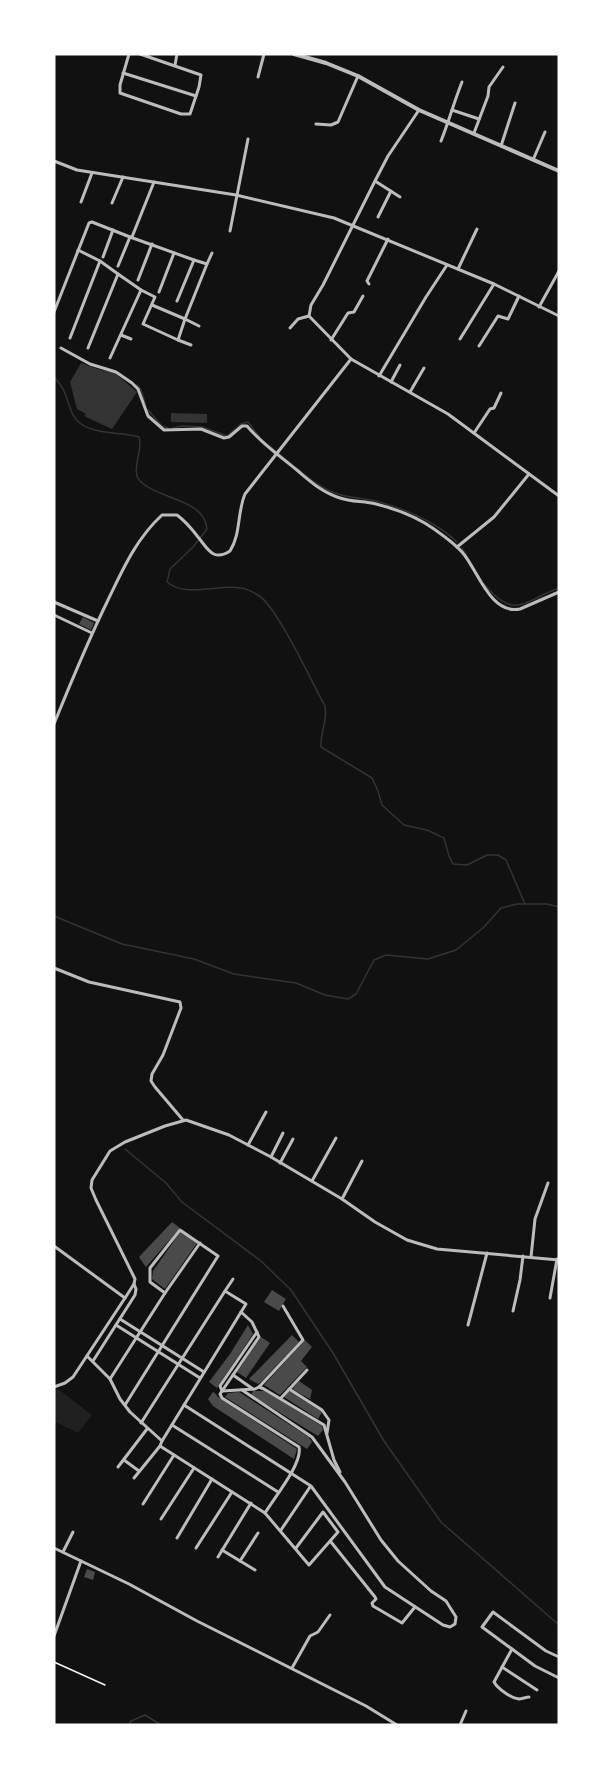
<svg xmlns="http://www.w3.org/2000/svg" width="613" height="1779" viewBox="0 0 613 1779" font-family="Lora,serif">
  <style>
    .green { fill: #202020 }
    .water { fill: #333 }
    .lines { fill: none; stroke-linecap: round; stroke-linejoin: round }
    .stream { stroke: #333; stroke-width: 1.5 }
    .building { fill: #4a4a4a }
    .path { stroke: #f5f5f5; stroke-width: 1.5 }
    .minor { stroke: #bcbcbc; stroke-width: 3 }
    .tertiary { stroke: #bcbcbc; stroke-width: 4 }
  </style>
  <rect width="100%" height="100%" fill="#111"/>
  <path class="green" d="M58 1389 92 1415 78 1433 54 1421V1390Z"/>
  <g class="water">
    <path d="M81 363 101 370 114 372 137 392 112 429 84 416 86 414 77 409 70 382Z"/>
    <path d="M171 413 207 414V423L171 422Z"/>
  </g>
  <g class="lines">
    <g class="stream">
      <path d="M54 377C67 390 66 400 73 415 84 436 119 431 139 437 144 450 129 471 141 482 160 500 205 499 207 529L193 547 170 569 167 582C185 598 219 584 240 588 245 588 253 592 258 595 277 606 312 683 325 706 328 724 320 729 321 747L372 778 378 791 382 805 404 825 427 830 444 838 449 856 453 864 467 865 487 855H498L506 860 525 904"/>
      <path d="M137 385 141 390 145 403"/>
      <path d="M148 410 162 426 168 428"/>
      <path d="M173 428 182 426 202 427 227 436 241 424 248 422 261 439"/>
      <path d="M264 442C285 457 312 485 335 493 348 498 362 498 376 501 405 509 435 521 457 542"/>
      <path d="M462 548 481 580"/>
      <path d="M484 584C515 621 523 601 559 588"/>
      <path d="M54 916 122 944 194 959 234 974 296 983 325 995 348 999 356 994 374 960 386 955 428 959 456 950 484 927 501 908 517 904H547L559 907"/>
      <path d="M125 1149 166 1183 182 1202 261 1261 291 1290 333 1353 384 1441 441 1522 559 1625"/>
      <path d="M128 1725 131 1721 145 1715 161 1725"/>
    </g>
  </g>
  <g class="building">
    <path d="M83 617 94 623 91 630 79 624Z"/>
    <path d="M172 1222 180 1228 146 1267 139 1257Z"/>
    <path d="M181 1231 197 1243 165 1289 152 1279 153 1271Z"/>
    <path d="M272 1290 286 1299 279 1311 264 1302Z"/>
    <path d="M248 1325 253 1334 217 1388 209 1382 230 1354Z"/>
    <path d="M292 1335 299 1342 261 1382 258 1384 249 1379Z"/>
    <path d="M261 1337 270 1343 246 1378 237 1372Z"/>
    <path d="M305 1340 312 1347 301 1361 307 1367 280 1395 264 1385Z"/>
    <path d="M299 1381 312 1390 310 1399 292 1389Z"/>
    <path d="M253 1391H265L322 1426 323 1430 318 1436 251 1395Z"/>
    <path d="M289 1391 322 1412 318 1419 284 1397Z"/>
    <path d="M213 1392 216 1394 218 1397 297 1449 294 1459 213 1406 208 1399Z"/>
    <path d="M239 1392 309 1437 312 1442 307 1449 225 1397 228 1393Z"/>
    <path d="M87 1569 95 1572 93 1580 84 1577Z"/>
  </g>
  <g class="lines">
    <path class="path" d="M54 1662 105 1685"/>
    <g class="minor">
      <path d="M129 54 120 85V93L181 114H190L199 87 201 75 140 54"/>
      <path d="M175 65 177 54"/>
      <path d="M123 73 196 96"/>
      <path d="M258 77 264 54"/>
      <path d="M419 110 388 156 375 181 323 285 311 305 309 316 351 359 448 414 559 496"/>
      <path d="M452 110 479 119"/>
      <path d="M316 124 331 125 338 122 358 76"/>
      <path d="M474 133 488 96 489 87 503 67"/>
      <path d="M441 141C449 121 454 102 462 82"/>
      <path d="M501 146 515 103"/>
      <path d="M533 160 545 132"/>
      <path d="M54 161 77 170 236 195 334 218 494 284 559 316"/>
      <path d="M375 181 400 197"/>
      <path d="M81 202 92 173"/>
      <path d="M112 203 123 177"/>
      <path d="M378 217 391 191"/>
      <path d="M230 231 248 139"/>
      <path d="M132 237 154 182"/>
      <path d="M78 250 100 261 118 274 88 348"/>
      <path d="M103 257 113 230"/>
      <path d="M207 264 212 253"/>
      <path d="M118 266 130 237 194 260 177 301"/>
      <path d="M458 269 477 229"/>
      <path d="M138 280 152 244"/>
      <path d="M369 284 367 281 388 239"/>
      <path d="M141 290 155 297 143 324 178 340 185 319 199 326"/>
      <path d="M159 292 174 253"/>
      <path d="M152 305 185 319 207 264 194 260"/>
      <path d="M539 307 559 271"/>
      <path d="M54 312 89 223 92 222 130 237"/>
      <path d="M290 328 298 319 309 316"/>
      <path d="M121 335 131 339"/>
      <path d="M70 338 100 261"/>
      <path d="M460 339 494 284"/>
      <path d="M178 340 191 345"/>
      <path d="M331 340 348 313 354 312 363 296"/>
      <path d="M479 346 498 316 508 319 519 296"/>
      <path d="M61 348 90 364 116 372 132 383 138 389 148 416 164 430 201 429 224 438 229 437 242 426H247C263 445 279 455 298 471 311 482 323 493 340 498 351 502 364 501 376 504 396 509 417 517 434 529 444 536 454 543 462 552 478 570 490 615 520 609L559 592"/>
      <path d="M110 358 141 290 118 274"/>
      <path d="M379 376 426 297 447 265"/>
      <path d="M391 382 400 365"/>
      <path d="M410 392 424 368"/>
      <path d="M474 433 490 409 494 408 501 393"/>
      <path d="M457 547 494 517 529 474"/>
      <path d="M54 602 98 621"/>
      <path d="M54 615 92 633"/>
      <path d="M54 724C71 682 88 641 108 600 123 569 136 539 162 515H177C185 521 192 529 198 537 208 549 213 562 230 551 241 534 237 513 245 494L351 359"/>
      <path d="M54 968 89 982 180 1002 181 1008 163 1055 152 1074 151 1081 155 1087 183 1120"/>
      <path d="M248 1145 266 1112"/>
      <path d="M271 1157 283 1133"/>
      <path d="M280 1163 293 1139"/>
      <path d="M312 1181 336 1138"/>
      <path d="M342 1199 362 1161"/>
      <path d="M54 1246 125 1298"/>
      <path d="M531 1257 535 1219 548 1183"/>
      <path d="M225 1291 233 1279"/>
      <path d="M550 1298 557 1259"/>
      <path d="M513 1311 520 1280 523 1256"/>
      <path d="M120 1319 204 1372"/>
      <path d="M116 1325 200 1378"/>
      <path d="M468 1325 487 1253"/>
      <path d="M257 1332 220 1386 222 1391 220 1394 222 1398 299 1447C303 1463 274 1498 265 1513"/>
      <path d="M87 1356 110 1379 120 1399 130 1412 162 1441 160 1446 265 1513 309 1565 338 1532 323 1512 296 1548"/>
      <path d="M93 1361 135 1295 136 1289 134 1284"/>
      <path d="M233 1375 253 1389"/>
      <path d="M110 1379 165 1293 200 1243"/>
      <path d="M54 1387 65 1383 73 1377 125 1298 134 1284 135 1279 96 1200 91 1188 92 1180 110 1151 125 1142 165 1126 186 1120 229 1135 271 1157 342 1199 375 1222 407 1240 437 1249 559 1260"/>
      <path d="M259 1387 303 1340 283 1306"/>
      <path d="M289 1389 322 1410 329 1420 327 1433"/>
      <path d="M222 1391 255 1389 259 1387 264 1389 324 1425 334 1460 340 1472"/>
      <path d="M222 1391 259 1337 252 1322 241 1312"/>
      <path d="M281 1398 307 1370"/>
      <path d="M125 1405 218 1256 180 1230 150 1268V1282L165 1293"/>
      <path d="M184 1405 311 1486 385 1587 443 1625 450 1627 455 1624 456 1617 446 1601 431 1591 398 1561 381 1540 345 1482 312 1437 242 1390"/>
      <path d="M141 1423 225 1291 246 1304 162 1441"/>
      <path d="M172 1425 278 1492"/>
      <path d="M124 1460 139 1471"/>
      <path d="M118 1467 147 1429"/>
      <path d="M134 1478 160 1446"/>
      <path d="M143 1504 174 1455"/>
      <path d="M161 1519 194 1468"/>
      <path d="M281 1530 310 1487"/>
      <path d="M177 1538 212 1479"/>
      <path d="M331 1542 375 1597 376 1599 372 1603 373 1606 402 1623 415 1607"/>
      <path d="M54 1548 129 1584 197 1621 366 1706 397 1725"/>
      <path d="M196 1548 232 1492"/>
      <path d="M222 1550 255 1570"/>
      <path d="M63 1552 73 1532"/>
      <path d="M218 1557 251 1503"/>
      <path d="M240 1561 258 1533"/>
      <path d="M54 1636 81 1561"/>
      <path d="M512 1649 535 1666 559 1678"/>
      <path d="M502 1667 537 1690"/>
      <path d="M292 1668 310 1636 318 1632 330 1615"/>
      <path d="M529 1697C527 1697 521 1699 519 1699 511 1698 498 1689 494 1682L512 1649 482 1627 493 1612 546 1651 559 1657"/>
      <path d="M460 1725 466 1711"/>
    </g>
    <path class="tertiary" d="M294 54 326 63 358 76 419 110 559 171"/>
  </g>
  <rect width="613" height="1779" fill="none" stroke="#ffffff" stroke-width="111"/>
</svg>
